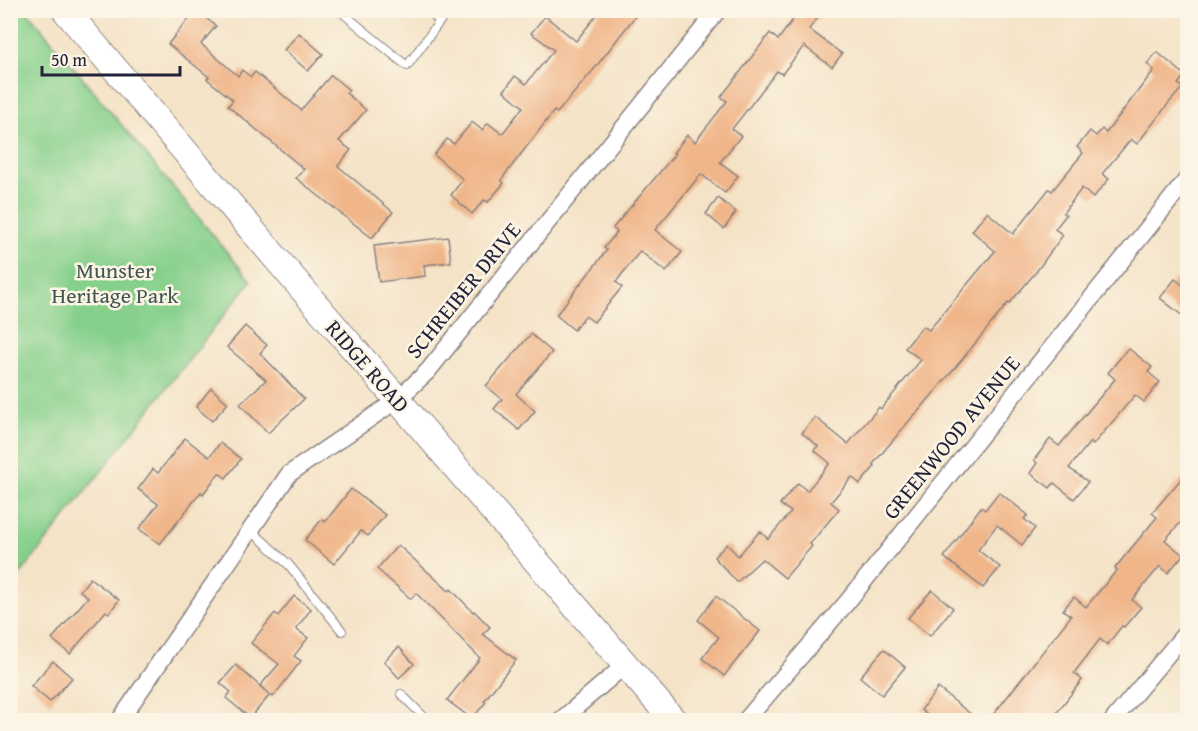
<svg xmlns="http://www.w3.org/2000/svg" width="1198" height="731" viewBox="0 0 1198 731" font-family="'Gentium Book Plus',serif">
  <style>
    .green { fill: #86d08c; stroke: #547964; stroke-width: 1.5 }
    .building { fill: #f0b68a }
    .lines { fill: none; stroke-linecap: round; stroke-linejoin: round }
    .service-casing { stroke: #8b8281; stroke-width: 10 }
    .minor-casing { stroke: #8b8281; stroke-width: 19 }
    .primary-casing { stroke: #8b8281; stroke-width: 28 }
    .service { stroke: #fff; stroke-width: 8 }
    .minor { stroke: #fff; stroke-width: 16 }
    .primary { stroke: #fff; stroke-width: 26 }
    .labels { text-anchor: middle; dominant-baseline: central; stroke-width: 5; stroke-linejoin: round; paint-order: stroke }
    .park-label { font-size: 22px; fill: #405653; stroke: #fcf5e5 }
    .street-label { font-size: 22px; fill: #22223b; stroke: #fcf5e5 }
  </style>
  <rect width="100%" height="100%" fill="#fcf5e5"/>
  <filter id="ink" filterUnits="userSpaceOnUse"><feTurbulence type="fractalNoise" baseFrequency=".0167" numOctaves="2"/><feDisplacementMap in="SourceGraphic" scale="12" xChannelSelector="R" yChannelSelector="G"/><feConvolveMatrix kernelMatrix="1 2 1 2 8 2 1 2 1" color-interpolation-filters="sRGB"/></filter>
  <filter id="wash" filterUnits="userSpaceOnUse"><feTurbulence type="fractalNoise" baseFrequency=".008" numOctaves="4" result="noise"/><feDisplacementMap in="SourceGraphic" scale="24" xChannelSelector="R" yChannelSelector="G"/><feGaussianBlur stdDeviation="1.35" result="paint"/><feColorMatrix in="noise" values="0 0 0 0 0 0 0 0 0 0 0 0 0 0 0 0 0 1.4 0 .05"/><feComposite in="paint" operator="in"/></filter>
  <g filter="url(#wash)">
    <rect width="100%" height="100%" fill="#f4e3c7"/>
    <path class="green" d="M26 10 251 281 11 586 10 11Z"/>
    <g id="blocks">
      <g class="building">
        <path d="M196 10 216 26 201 44 238 76 242 70 251 77 255 72 301 110 331 75 349 90 346 93 366 110 339 141 351 150 338 166 393 212 372 238 296 178 304 169 228 106 233 100 207 79 209 77 168 44Z"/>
        <path d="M640 10 595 68 557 113 554 111 501 180 504 183 488 202 484 200 472 214 451 195 463 179 434 155 447 139 454 144 472 122 482 130 488 123 502 134 523 107 504 91 515 76 526 84 554 50 531 33 545 16 576 41 600 11Z"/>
        <path d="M800 10H824L809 29 842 54 832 67 804 46 782 74 777 71 732 129 741 136 720 162 738 176 725 193 701 174 655 230 682 252 666 272 640 251 616 282 622 287 594 322 585 316 574 330 556 315 607 250 604 248 617 232 613 228 675 154 673 153 687 135 695 142 727 101 721 97 770 33 778 40Z"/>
        <path d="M299 33 323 54 308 71 284 50Z"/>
        <path d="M1157 52 1185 75 1178 84 1183 87 1168 104 1137 144 1131 139 1102 174 1109 179 1093 198 1082 188 1063 213 1066 215 1055 229 1063 235 1036 272 1009 304 1008 303 955 368 916 414H915L873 464 875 466 860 484 852 477 831 502 839 509 810 544 812 546 785 578 762 559 737 582 714 557 727 544 738 556 760 531 768 539 791 512 780 504 798 483 807 491 830 463 814 450 818 446 802 433 815 417 848 444 879 407 881 409 921 360 905 348 923 326 929 330 995 251 972 231 987 212 1013 234 1049 189 1052 191 1083 153 1077 147 1090 131 1096 136 1102 129 1106 133 1154 70 1147 64Z"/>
        <path d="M718 198 736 212 724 229 706 214Z"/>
        <path d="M448 237 451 262 424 265 425 276 379 282 374 246Z"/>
        <path d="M1175 279 1188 289V320L1160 298Z"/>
        <path d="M245 326 267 345 260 353 304 399 268 433 240 404 266 380 227 347Z"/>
        <path d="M531 334 552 352 516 394 535 411 519 430 494 409 502 399 486 386Z"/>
        <path d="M1128 348 1152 367 1148 372 1160 382 1144 402 1135 395 1093 445 1090 442 1069 468 1088 482 1074 499 1054 483 1050 488 1030 473 1037 463 1034 460 1050 439 1059 446 1115 379 1108 373Z"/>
        <path d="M211 388 228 403 212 421 196 407Z"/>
        <path d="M185 438 209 457 220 443 241 459 226 478 219 473 203 494 201 492 160 544 139 529 158 504 138 489 153 469 158 473Z"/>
        <path d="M1188 471V514L1165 540 1183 555 1168 573 1160 566 1132 600 1141 607 1124 627 1122 626 1107 645 1100 639 1074 673 1082 680 1051 720H989L1071 616 1063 610 1074 597 1086 607 1117 570 1115 568 1157 517 1152 513Z"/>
        <path d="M351 489 385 515 368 536 361 531 334 564 305 540 322 519 325 522Z"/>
        <path d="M999 492 1028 515 1024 519 1035 528 1022 545 997 525 978 550 1000 567 983 588 944 557 981 507 985 510Z"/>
        <path d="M398 545 449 591 451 589 473 612 474 611 490 627 483 634 516 660 484 701 486 702 472 719 447 700 480 658 416 593 411 599 377 569Z"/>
        <path d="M90 578 119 600 109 613 106 611 70 654 52 639 88 597 80 591Z"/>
        <path d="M932 590 953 608 930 636 908 618Z"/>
        <path d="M294 596 311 609 296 629 308 638 294 656 301 661 273 697 260 686 279 664 251 643 275 613 278 616Z"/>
        <path d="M716 596 760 631 724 676 702 658 719 637 698 620Z"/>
        <path d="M399 647 414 664 399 678 384 661Z"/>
        <path d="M884 649 905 667 882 695 860 677Z"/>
        <path d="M53 661 72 678 50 702 31 686Z"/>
        <path d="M236 665 270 695 250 718 226 698 231 692 220 683Z"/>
        <path d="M938 688 978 720H934L921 710Z"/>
      </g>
    </g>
  </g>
  <g filter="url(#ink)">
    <use href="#blocks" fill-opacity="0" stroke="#8b8281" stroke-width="1.5"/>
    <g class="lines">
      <g class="service-casing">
        <g id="service">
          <path d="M339 10 407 66 448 10"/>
          <path d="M427 10 440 21"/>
          <path d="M251 530 289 565 342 631"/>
          <path d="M401 694 427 720"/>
        </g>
      </g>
      <g class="minor-casing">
        <g id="minor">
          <path d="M120 720 289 474 397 400 428 371 718 10"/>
          <path d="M561 720 625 665"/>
          <path d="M746 720 848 601 1188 178"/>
          <path d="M1113 720 1188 630"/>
        </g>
      </g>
      <g class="primary-casing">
        <path id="primary" d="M65 10 280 263 673 720"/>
      </g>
      <use href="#service" class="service"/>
      <use href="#minor" class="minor"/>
      <use href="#primary" class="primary"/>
    </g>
  </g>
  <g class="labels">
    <g class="park-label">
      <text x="115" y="270">Munster<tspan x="115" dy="25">Heritage Park</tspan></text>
    </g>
    <g class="street-label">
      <text transform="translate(463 290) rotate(-51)">SCHREIBER DRIVE</text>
      <text transform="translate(368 366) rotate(49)">RIDGE ROAD</text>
      <text transform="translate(951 437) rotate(-51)">GREENWOOD AVENUE</text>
    </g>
  </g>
  <rect width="1198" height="731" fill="none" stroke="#fcf5e5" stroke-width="36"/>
  <path d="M42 66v9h138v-9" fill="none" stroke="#22223b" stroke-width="3"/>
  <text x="51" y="66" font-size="18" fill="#22223b" stroke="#fcf5e5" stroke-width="4.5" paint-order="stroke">50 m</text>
</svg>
